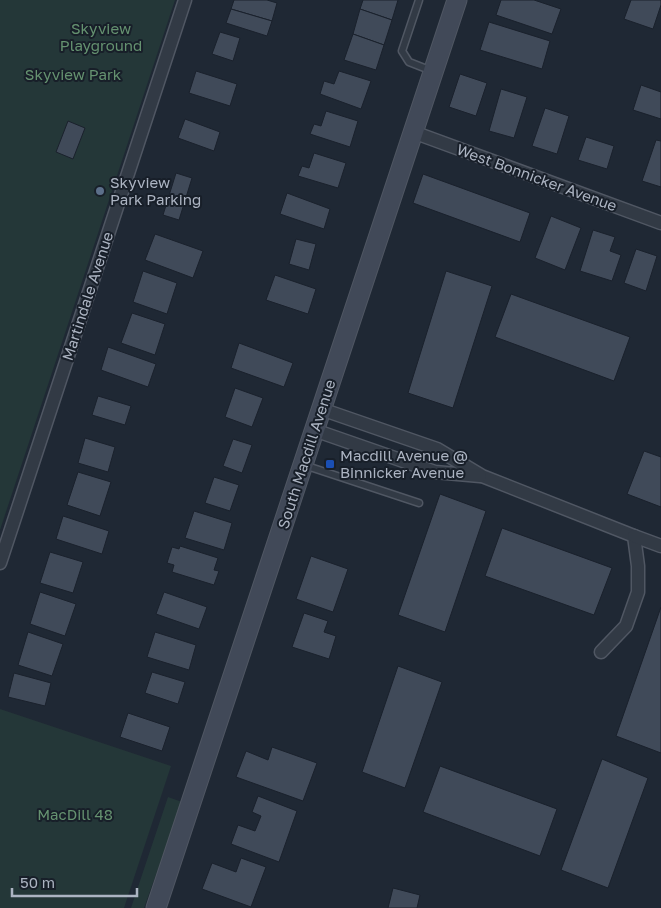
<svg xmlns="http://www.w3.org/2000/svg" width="661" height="908" viewBox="0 0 661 908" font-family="'Golos Text',sans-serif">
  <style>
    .green { fill: #243738 }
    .building { fill: #404a59; stroke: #1a212c }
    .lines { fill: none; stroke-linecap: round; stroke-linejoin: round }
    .lane-casing { stroke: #505763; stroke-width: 9 }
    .street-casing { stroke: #505763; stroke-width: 15 }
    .secondary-casing { stroke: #505763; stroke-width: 21 }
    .lane { stroke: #323a45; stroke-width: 6 }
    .street { stroke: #323a45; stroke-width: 12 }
    .secondary { stroke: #414958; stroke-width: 19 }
    .service-dot { fill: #5c6f8a; stroke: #181f29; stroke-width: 2 }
    .transit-dot { fill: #1a4fb4; stroke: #181f29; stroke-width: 2 }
    .labels { text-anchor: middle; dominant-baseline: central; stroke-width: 4; stroke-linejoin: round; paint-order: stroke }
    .park-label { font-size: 15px; fill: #659270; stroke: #181f29 }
    .street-label { font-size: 15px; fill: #acb4c2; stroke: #181f29 }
    .poi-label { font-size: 15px; fill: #acb4c2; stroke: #181f29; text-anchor: start }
  </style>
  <rect width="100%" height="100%" fill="#1f2834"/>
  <g class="green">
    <path d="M0 0H175L0 530Z"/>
    <path d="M0 709 171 766 124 908H0Z"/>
    <path d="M168 797 182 802 144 908H131Z"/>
  </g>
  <g class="building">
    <path d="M234 0H267L277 3 272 21 231 9Z"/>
    <path d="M363 0H398L392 20 360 9Z"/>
    <path d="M501 0H534L561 9 552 34 496 15Z"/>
    <path d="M631 0H661V5L653 29 624 19Z"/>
    <path d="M231 9 272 21 267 36 226 23Z"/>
    <path d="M360 9 392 20 384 45 353 34Z"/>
    <path d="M489 22 550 41 542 69 480 50Z"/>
    <path d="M220 32 240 38 233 61 212 54Z"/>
    <path d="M353 34 384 45 376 70 344 60Z"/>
    <path d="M196 71 237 84 230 106 189 93Z"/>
    <path d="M339 71 371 81 361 109 320 94 324 81 334 84Z"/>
    <path d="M460 74 487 83 476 116 449 107Z"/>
    <path d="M641 85 661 92V119L633 110Z"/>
    <path d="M501 89 527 97 514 138 489 131Z"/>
    <path d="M545 108 569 116 557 154 532 146Z"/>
    <path d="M326 111 358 121 350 147 310 134 314 124 321 126Z"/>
    <path d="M185 119 220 132 214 151 178 138Z"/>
    <path d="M68 121 85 128 73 159 56 152Z"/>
    <path d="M586 137 614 146 607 169 578 160Z"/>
    <path d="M656 140 661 141V187L642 181Z"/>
    <path d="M314 153 346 163 338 188 298 176 302 166 309 168Z"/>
    <path d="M176 173 192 178 179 220 163 215Z"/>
    <path d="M423 174 530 213 520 242 413 203Z"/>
    <path d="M287 193 330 209 324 229 280 214Z"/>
    <path d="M551 216 581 228 565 270 535 258Z"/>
    <path d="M593 230 615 237 610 251 621 255 612 281 580 271Z"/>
    <path d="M155 234 203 251 193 278 145 260Z"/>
    <path d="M296 239 316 244 309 270 289 264Z"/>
    <path d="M636 249 657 256 646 291 624 283Z"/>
    <path d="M143 271 177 283 167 314 133 302Z"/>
    <path d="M446 271 492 286 453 408 408 393Z"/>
    <path d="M275 275 316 289 308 314 266 300Z"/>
    <path d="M511 294 630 337 614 381 495 337Z"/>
    <path d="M132 313 165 324 155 355 121 343Z"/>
    <path d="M239 343 293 363 284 387 231 368Z"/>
    <path d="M108 347 156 364 148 387 101 370Z"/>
    <path d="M235 388 263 398 252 427 225 417Z"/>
    <path d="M98 396 131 406 125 425 92 415Z"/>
    <path d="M85 438 115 447 108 472 78 463Z"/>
    <path d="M233 439 252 445 242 473 223 466Z"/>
    <path d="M644 451 661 457V507L627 494Z"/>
    <path d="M78 472 111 482 100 516 67 505Z"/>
    <path d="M214 477 239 485 230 511 205 503Z"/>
    <path d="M440 494 486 511 445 632 398 615Z"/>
    <path d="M194 511 232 523 224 550 185 538Z"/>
    <path d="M63 516 109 531 102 554 56 539Z"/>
    <path d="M502 528 612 568 594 615 485 576Z"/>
    <path d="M180 546 218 558 214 570 219 571 214 585 172 572 174 565 167 563 172 547 179 549Z"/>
    <path d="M50 552 83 562 73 593 40 583Z"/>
    <path d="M311 556 348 569 333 612 296 599Z"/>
    <path d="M40 592 76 604 65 636 30 624Z"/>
    <path d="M164 592 207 607 199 629 156 614Z"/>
    <path d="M661 607V753L616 736Z"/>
    <path d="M304 613 328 621 324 632 336 636 329 659 292 647Z"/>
    <path d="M28 632 63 644 52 676 18 665Z"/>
    <path d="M155 632 196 645 189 670 147 657Z"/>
    <path d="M398 666 442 682 405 788 362 772Z"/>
    <path d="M152 672 185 682 178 704 145 693Z"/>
    <path d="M14 673 51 683 45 706 8 697Z"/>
    <path d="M128 713 170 727 162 751 120 737Z"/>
    <path d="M272 747 317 763 303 801 236 777 246 751 268 760Z"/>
    <path d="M602 759 648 778 608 888 561 870Z"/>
    <path d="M440 766 557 809 540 856 423 812Z"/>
    <path d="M258 796 297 811 279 862 231 844 238 825 255 831 261 816 252 812Z"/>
    <path d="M241 858 266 867 251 907 202 889 212 863 236 872Z"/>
    <path d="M393 888 420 895 417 908H388Z"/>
  </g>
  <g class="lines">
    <g class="lane-casing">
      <g id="lane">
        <path d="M419 0 402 51 409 62 432 71"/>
        <path d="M304 465 419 503"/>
      </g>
    </g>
    <g class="street-casing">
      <g id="street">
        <path d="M413 132 661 223"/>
        <path d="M321 409 437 449 482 476 634 536 638 566V592L626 626 601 652"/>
        <path d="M314 430 435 472 480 476"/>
        <path d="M634 536 661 546"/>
        <path d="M0 563 185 0"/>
      </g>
    </g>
    <g class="secondary-casing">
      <path id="secondary" d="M156 908 457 0"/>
    </g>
    <use href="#lane" class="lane"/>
    <use href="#street" class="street"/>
    <use href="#secondary" class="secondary"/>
  </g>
  <circle class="service-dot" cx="100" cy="191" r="5"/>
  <rect class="transit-dot" x="325" y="459" width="10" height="10" rx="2.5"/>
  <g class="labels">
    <g class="park-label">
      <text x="101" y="28">Skyview<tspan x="101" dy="17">Playground</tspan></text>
      <text x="73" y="74">Skyview Park</text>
      <text x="75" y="814">MacDill 48</text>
    </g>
    <g class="street-label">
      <text transform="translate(537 177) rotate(20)">West Bonnicker Avenue</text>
      <text transform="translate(87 296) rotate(-72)">Martindale Avenue</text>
      <text transform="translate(306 454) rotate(-72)">South Macdill Avenue</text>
    </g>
    <g class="poi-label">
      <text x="110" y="182">Skyview<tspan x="110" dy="17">Park Parking</tspan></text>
      <text x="340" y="455">Macdill Avenue @<tspan x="340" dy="17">Binnicker Avenue</tspan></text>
    </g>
  </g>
  <path d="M12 888v8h125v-8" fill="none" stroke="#acb4c2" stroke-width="2.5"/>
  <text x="20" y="888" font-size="15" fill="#acb4c2" stroke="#181f29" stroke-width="4" paint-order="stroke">50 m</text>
</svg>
